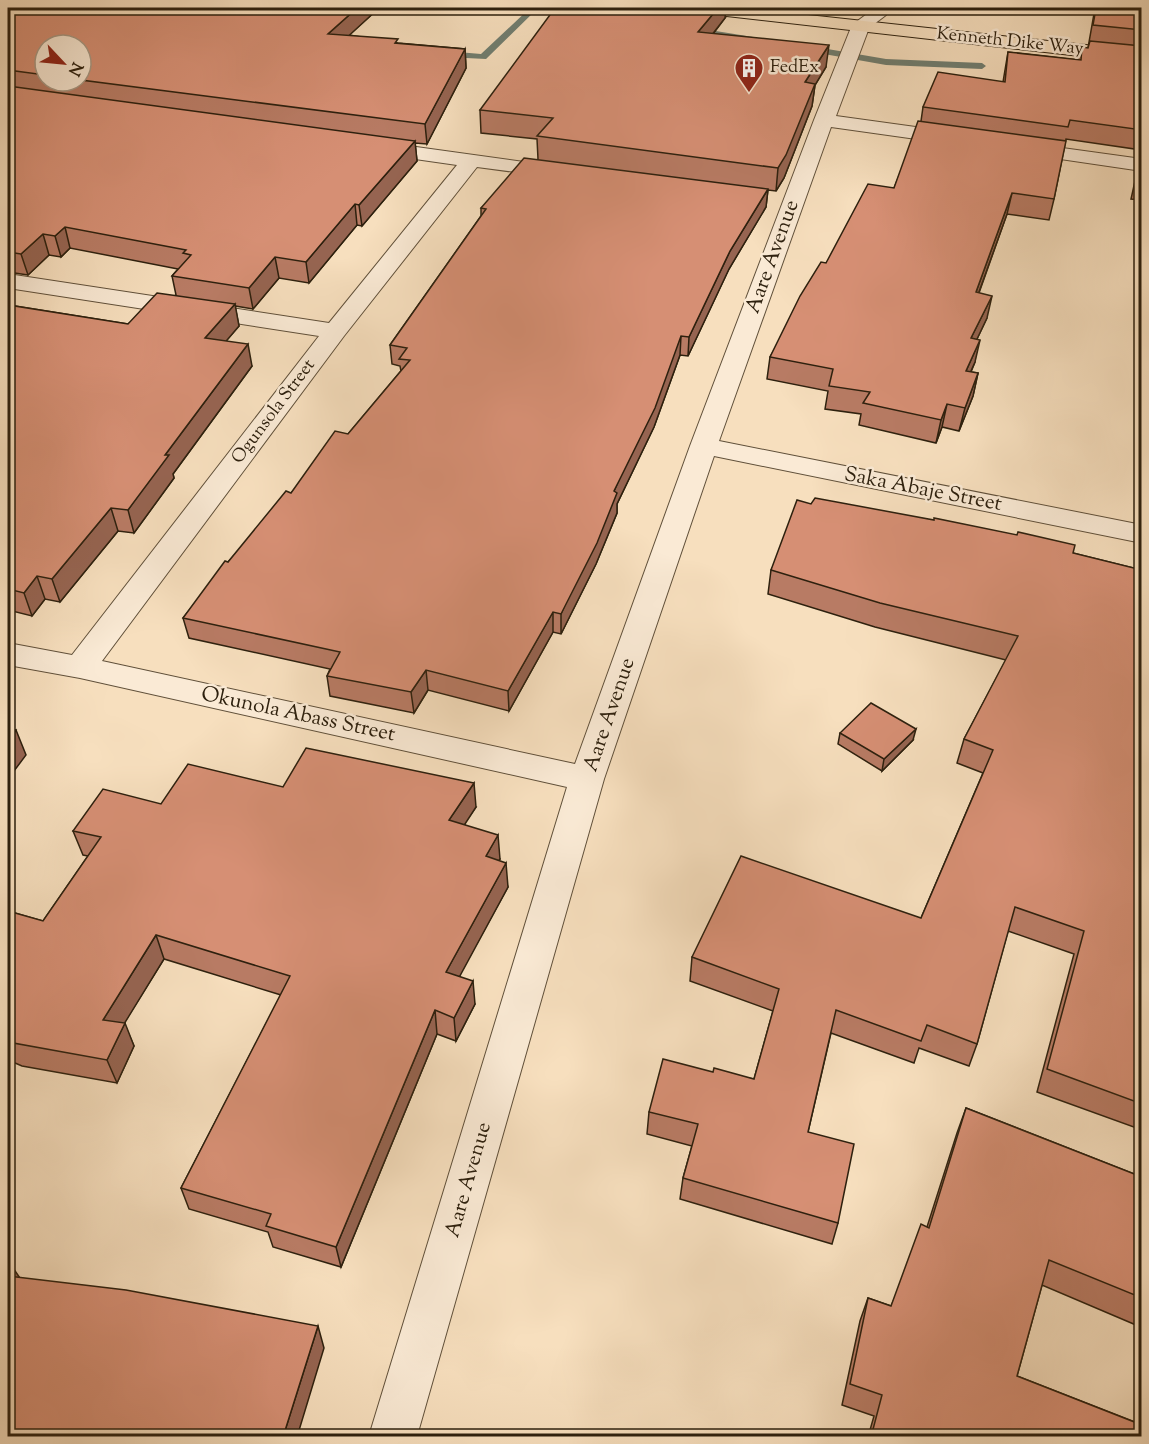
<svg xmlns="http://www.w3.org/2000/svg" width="1149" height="1444" viewBox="0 0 1149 1444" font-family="'Sorts Mill Goudy',serif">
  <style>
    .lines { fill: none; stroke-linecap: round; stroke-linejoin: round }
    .stream { fill: #707e71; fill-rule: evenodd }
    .minor-casing { stroke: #60503a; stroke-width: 2 }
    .highway-casing { stroke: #2d200e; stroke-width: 2 }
    .minor { fill: #faead5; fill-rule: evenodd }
    .highway { fill: #f7dfbe; fill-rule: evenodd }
    .wall { fill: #b87b64; stroke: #2d200e; stroke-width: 1.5; fill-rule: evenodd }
    .shaded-wall { fill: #966451; stroke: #2d200e; stroke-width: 1.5 }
    .building { fill: #d68f74; stroke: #2d200e; stroke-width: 1.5 }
    .labels { text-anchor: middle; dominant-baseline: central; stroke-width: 5; stroke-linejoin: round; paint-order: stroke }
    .far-street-label { font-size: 18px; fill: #2d200e; stroke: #faead5 }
    .far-poi-label { font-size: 18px; fill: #2d200e; stroke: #faead5; text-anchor: start }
    .street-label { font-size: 21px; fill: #2d200e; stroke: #faead5 }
  </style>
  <rect width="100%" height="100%" fill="#f7dfbe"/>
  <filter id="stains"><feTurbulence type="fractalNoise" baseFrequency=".00333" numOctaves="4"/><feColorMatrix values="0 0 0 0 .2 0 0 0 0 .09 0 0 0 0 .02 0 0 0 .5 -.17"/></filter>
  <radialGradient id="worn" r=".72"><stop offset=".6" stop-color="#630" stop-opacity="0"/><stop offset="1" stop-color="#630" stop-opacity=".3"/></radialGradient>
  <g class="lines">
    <g class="stream">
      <path d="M530 8H538L486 59 446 57 442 54 446 51 481 54Z"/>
      <path d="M691 27 753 37 757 39 753 41 694 31H691Z"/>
      <path d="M810 46 886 59 982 63 986 66 982 69 886 65 807 51V47Z"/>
    </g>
    <g class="minor-casing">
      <g id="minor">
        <path d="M877 10 883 11 886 15 869 28 836 116 959 133 966 135 969 139 966 143 959 145 831 127 719 441 1142 525V543L714 456 604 779 417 1436H369L567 787 80 678 8 665V643L72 655 319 336 8 288V274L329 323 457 165 373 153 366 151 363 147 366 143 373 141 567 168 571 172 567 176 560 178 477 167 344 336 102 661 575 764 690 446 814 120 852 25 871 11Z"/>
        <path d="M1019 142 1142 159V171L1012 152 1009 148 1012 144Z"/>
      </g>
    </g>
    <g class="highway-casing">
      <path id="highway" d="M691 8H743L1142 51V63L700 13 694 12Z"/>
    </g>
    <use href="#minor" class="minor"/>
    <use href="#highway" class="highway"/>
  </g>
  <g class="wall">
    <path d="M8 8H379L349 35 398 43 465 49 466 68 427 144 415 143 417 161 362 226 357 225 309 283 279 278 253 309 235 306 239 326 226 341 252 366 173 474 174 478 134 533 118 531 60 602 45 599 32 616 8 610V305L128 324 176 295 172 276 178 269 70 248 61 257 49 255 28 275 8 272ZM45 45H81V81H45Z"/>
    <path d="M1095 8H1142V200L1131 199 1137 172 1141 157 1140 156 1141 150 1066 139 1054 199 1049 220 1007 214 979 293 987 318 977 339 975 362 971 372 978 373 973 396 959 431 942 427 936 443 859 425 861 414 825 409 828 391 767 379 770 357 826 263 894 188 921 121 923 107 1003 82 1008 52 1078 60 1082 47 1088 48Z"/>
    <path d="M725 18 713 34 826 67 815 85 812 106 784 178 776 191 768 190 766 207 729 269 688 356 680 355 654 427 617 504V513L596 564 561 634 553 632 509 711 428 690 414 713 330 696 327 676 330 669 189 638 183 618 228 562 291 493 348 434 401 371 400 366 392 364 390 345 481 216V208L538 159 537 139 481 133 480 110Z"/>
    <path d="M811 504 1073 553 1142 570V1130L1037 1092 1074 954 1008 931 977 1044 969 1066 919 1048 914 1063 831 1033 808 1132 838 1223 832 1244 680 1199 683 1178 692 1146 647 1134 649 1112 713 1072 754 1079 773 1011 690 981 692 957 921 918 983 773 957 763 964 739 1006 660 875 627 768 594 771 570Z"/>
    <path d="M840 733 913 740 882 771 838 744Z"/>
    <path d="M283 787 476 807 464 824 500 859 499 861 508 887 459 976 475 1004 456 1041 437 1034 341 1267 273 1247 268 1232 189 1209 181 1188 281 995 164 959 124 1023 134 1046 117 1083 22 1066 8 1060V911L43 921 88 856 83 855 73 831 161 804Z"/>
    <path d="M966 1108 1142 1177V1317L1136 1325 1042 1285 1017 1376 1140 1424 1142 1420V1437H868L874 1416 842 1405 860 1321 868 1298 891 1306 927 1227 957 1133Z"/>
  </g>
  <g class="shaded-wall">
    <path d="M357 8H379L330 53 328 34Z"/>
    <path d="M718 8H726L725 18 697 54 698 32Z"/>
    <path d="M829 45 826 67 815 85 812 106 784 178 776 191 778 168 805 82Z"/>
    <path d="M465 49 466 68 427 144 425 124Z"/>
    <path d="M415 141 417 161 362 226 359 205Z"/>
    <path d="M768 189 766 207 729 269 688 356 689 337 730 251Z"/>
    <path d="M1012 193 1007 214 971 314 976 292Z"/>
    <path d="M355 204 357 225 309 283 306 262Z"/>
    <path d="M65 227 70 248 61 257 55 236Z"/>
    <path d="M43 234 49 255 28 275 21 254Z"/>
    <path d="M275 257 279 278 253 309 249 288Z"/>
    <path d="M8 282 10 291 8 293Z"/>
    <path d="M992 296 987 318 967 360 971 338Z"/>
    <path d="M235 304 239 326 210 360 205 338Z"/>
    <path d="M681 336 680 355 654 427 617 504V513L596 564 561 634V614Z"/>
    <path d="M980 340 975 362 961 393 966 371Z"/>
    <path d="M248 344 252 366 173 474 174 478 134 533 128 510 165 455Z"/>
    <path d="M978 373 973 396 959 431 965 408Z"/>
    <path d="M947 404 942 427 936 443 941 420Z"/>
    <path d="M111 508 118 531 60 602 52 579Z"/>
    <path d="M37 576 45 599 32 616 24 593Z"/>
    <path d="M553 612V632L509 711 508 691Z"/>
    <path d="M426 670 428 690 414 713 411 692Z"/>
    <path d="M916 729 913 740 882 771 884 759Z"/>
    <path d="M16 730 26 755 8 779V741Z"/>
    <path d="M474 783 476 807 452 844 449 820Z"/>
    <path d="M498 835 500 859 487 880 486 856Z"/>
    <path d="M506 863 508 887 449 996 446 972Z"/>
    <path d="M156 935 164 959 113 1042 103 1020Z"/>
    <path d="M473 981 475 1004 456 1041 454 1018Z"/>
    <path d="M435 1010 437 1034 341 1267 336 1247Z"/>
    <path d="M125 1023 134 1046 117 1083 107 1060Z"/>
    <path d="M9 1262 24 1284 8 1283V1265Z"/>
    <path d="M318 1326 324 1348 297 1437H283Z"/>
  </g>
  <g class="building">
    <path d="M8 8H357L328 34 398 39 395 43 465 49 425 124 81 80V45H45V75L8 70Z"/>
    <path d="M555 8H718L698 32 829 45 805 82 815 84 786 155 778 168 537 136 553 118 480 110Z"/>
    <path d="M1096 8H1142V30L1093 25Z"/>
    <path d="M1090 41 1142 46V130L1070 120 1068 127 923 107 938 72 1005 82 1008 52 1081 60 1082 47 1088 48Z"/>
    <path d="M8 86 415 141 359 205 355 204 306 262 275 257 249 288 172 276 191 255 183 253 186 250 65 227 55 236 43 234 21 254 8 252Z"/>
    <path d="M918 121 1066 141 1054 199 1012 193 976 292 992 296 971 338 980 340 966 371 978 373 965 408 947 404 941 420 863 403 870 392 829 386 833 369 770 357 800 296 821 262 826 263 868 184 894 188Z"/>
    <path d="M1142 156V180L1137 179Z"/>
    <path d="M524 158 768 189 730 251 689 337 681 336 655 408 614 491 617 493 597 543 561 614 553 612 508 691 426 670 411 692 327 676 340 652 183 618 225 561 228 562 286 491 291 493 335 431 348 434 410 360 399 359 407 348 390 345 486 209 481 208Z"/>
    <path d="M157 293 235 304 205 338 248 344 165 455H169L128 510 111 508 52 579 37 576 24 593 8 589V305L128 324Z"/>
    <path d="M815 498 934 520V518L1017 535 1018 532 1075 545 1073 553 1142 570V1104L1047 1069 1084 931 1015 907 977 1044 927 1025 921 1041 836 1010 808 1132 854 1144 838 1223 683 1178 698 1124 649 1112 663 1059 713 1072 714 1068 754 1079 779 989 692 957 741 856 921 918 993 750 964 739 1018 636 880 603 771 570 797 500 811 504Z"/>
    <path d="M871 703 916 729 884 759 840 733Z"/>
    <path d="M8 728 16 730 8 741Z"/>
    <path d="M306 748 474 783 449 820 498 835 486 856 506 863 446 972 473 981 454 1018 435 1010 336 1247 266 1226 271 1214 181 1188 290 976 156 935 103 1020 125 1023 107 1060 8 1042V911L43 921 101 837 73 831 103 789 161 804 188 764 283 787Z"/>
    <path d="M966 1108 1142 1177V1298L1049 1260 1017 1376 1142 1425V1437H871L882 1395 850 1384 868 1298 891 1306 921 1224 929 1228Z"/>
    <path d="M8 1276 126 1290 318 1326 283 1437H8Z"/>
  </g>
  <defs>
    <g id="building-pin" transform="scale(1.5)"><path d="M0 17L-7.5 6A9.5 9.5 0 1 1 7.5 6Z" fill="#8f2418" stroke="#faead5"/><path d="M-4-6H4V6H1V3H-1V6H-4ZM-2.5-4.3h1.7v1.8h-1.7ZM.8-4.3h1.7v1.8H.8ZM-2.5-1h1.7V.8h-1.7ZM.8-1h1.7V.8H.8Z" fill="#fff"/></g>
  </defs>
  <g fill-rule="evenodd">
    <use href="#building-pin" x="749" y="68"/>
  </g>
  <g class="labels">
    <g class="far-street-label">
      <text transform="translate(1010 42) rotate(6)">Kenneth Dike Way</text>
      <text transform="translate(274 412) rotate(-53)">Ogunsola Street</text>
    </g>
    <g class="far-poi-label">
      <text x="770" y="68">FedEx</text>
    </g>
    <g class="street-label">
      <text transform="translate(773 257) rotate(-70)">Aare Avenue</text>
      <text transform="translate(923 490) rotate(11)">Saka Abaje Street</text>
      <text transform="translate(298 715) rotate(12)">Okunola Abass Street</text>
      <text transform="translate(610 715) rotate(-71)">Aare Avenue</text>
      <text transform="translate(469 1180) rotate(-74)">Aare Avenue</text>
    </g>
  </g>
  <rect width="1149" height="1444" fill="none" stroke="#f7dfbe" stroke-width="30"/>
  <rect x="9" y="9" width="1131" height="1426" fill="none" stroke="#2d200e" stroke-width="3"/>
  <rect x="15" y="15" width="1119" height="1414" fill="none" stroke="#2d200e" stroke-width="1.5"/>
  <g transform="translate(63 63) rotate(116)"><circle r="28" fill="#faead5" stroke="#a89985" stroke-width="1.5"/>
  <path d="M0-4.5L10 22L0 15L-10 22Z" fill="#8f2418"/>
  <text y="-9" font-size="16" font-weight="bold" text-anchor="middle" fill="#2d200e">N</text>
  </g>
  <rect width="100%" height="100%" filter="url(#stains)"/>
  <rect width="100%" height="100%" fill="url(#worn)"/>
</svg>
